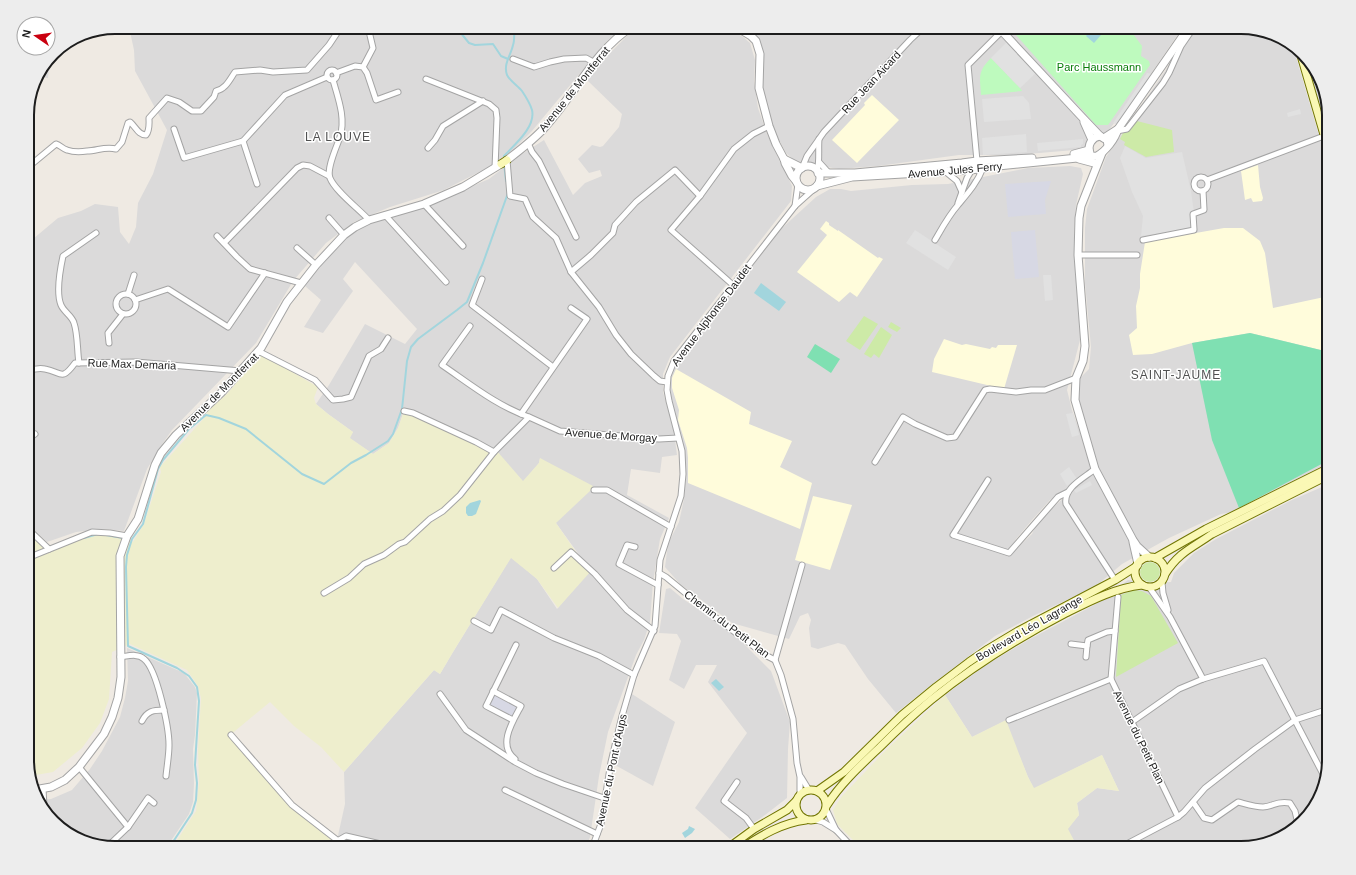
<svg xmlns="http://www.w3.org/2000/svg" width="1356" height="875" viewBox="0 0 1356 875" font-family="Arial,sans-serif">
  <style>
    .residential { fill: #dbdada }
    .education { fill: #fffcdb }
    .farmland { fill: #eeeecd }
    .grass { fill: #cdeaa7 }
    .park { fill: #befabe }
    .pitch { fill: #7fe0b2 }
    .parking { fill: #e1e1e1 }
    .plaza { fill: #d7d8e4 }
    .water { fill: #a2d5dd }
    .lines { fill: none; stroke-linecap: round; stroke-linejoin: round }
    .stream { stroke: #a2d5dd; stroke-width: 2 }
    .minor-casing { stroke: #a4a4a4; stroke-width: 7 }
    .tertiary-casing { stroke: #a4a4a4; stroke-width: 9 }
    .secondary-casing { stroke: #727603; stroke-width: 9 }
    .minor { stroke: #fff; stroke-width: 5 }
    .tertiary { stroke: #fff; stroke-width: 7 }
    .secondary { stroke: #faf8b5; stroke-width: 7 }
    .labels { text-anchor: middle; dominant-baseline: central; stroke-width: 3; stroke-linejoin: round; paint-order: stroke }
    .park-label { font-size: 11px; fill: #097d0a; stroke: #fff }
    .street-label { font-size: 11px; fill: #1d1d1d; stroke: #fff }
    .neighbourhood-label { font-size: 12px; letter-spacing: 1px; fill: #505050; stroke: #fff }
    .rim { fill: none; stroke: #1d1d1d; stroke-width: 2 }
  </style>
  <rect width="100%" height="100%" fill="#efeae3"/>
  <g class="residential">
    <path d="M129 27H624L606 42 532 131 512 151 487 168 444 190 390 207 354 222 326 243 293 281 256 343 172 430 163 443 147 469 124 531 104 529 76 532 47 542 27 523V244L58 218 81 211 95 204 118 207 120 232 129 244 136 227 138 203 153 174 167 130 135 71 134 50Z"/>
    <path d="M640 27H726L743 37 750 43 755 60 754 81 758 108 767 134 792 186 791 201 670 357 663 374V392L674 432 677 455 662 457 660 473 631 469 627 495 669 518 660 539 653 582 650 622 644 640 636 655 608 732 599 776 590 837 586 848H323L337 840 345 804 344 772 434 670 440 674 453 652 511 557 537 579 557 609 590 570 556 523 540 458 539 463 523 482 496 451 404 411 398 428 389 443 373 454 349 438 353 432 328 414 316 404 329 385 365 324 405 344 417 329 355 262 343 279 353 291 323 333 304 327 321 300 305 286 324 260 347 237 363 226 373 223 430 204 489 179 516 158 544 140 573 195 585 183 602 176 600 170 589 173 578 159 592 145 600 147 603 146 619 127 622 114 587 80 609 54 631 32Z"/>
    <path d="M741 27H1183L1150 75 1106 134 1086 149 1016 155H959L878 166 839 169 796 162 786 153 771 125 761 92 763 64 761 50Z"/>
    <path d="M1192 27H1241L1290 42 1296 57 1329 170V465L1238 511 1221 514 1169 538 1122 564 1096 586 1033 616 995 636 930 686 896 713 868 679 845 645 838 643 818 649 811 647 809 628 811 620 808 613 800 616 789 639 732 623 680 584 665 567 668 544 679 522 684 499 686 472 684 450 673 410 669 385 671 377 675 366 781 229 816 197 830 189H841L851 191 912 185 948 184 1028 168 1070 166 1081 168 1083 174 1076 205 1074 233 1079 299 1080 340 1067 390 1072 410 1088 455 1091 468 1067 489 1050 500 1032 520 1016 539 1011 548V554L1032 534 1038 521 1098 467 1079 407V379L1089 369 1091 347 1085 283V228L1087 209 1106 157 1165 71Z"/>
    <path d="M1301 54 1317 71 1329 114V164L1297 55Z"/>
    <path d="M50 57 48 78 37 76Z"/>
    <path d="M1329 484V761L1314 809 1285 836 1242 848H1078L1067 829 1079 815 1077 803 1097 788 1119 791 1102 755 1034 789 1028 777 1005 721 972 737 945 695 986 665 1030 639 1096 604 1128 580 1155 583 1171 582 1174 573 1194 553 1216 539 1292 500Z"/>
    <path d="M670 588 683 599 730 630 771 671 790 722 788 749 787 798 765 815 730 839 695 808 747 733 708 682 717 665H696L684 689 669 680 681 641 677 634 659 633 666 589Z"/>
    <path d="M127 648 184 673 195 687 197 693 195 735 193 749 194 784 193 802 189 814 166 848H115L66 833 39 804 38 800 51 799 72 790 90 769 102 751 120 717 125 698 128 681Z"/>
    <path d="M632 694 675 722 653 786 615 765 621 733Z"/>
  </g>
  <g class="education">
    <path d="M872 95 899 120 857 163 832 140 865 105 864 103Z"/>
    <path d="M1258 165 1260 187 1263 198 1262 201 1253 202 1251 198 1245 200 1241 171Z"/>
    <path d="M826 221 829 223V225L838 231V230L878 258 879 257 883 259 857 297 850 292 839 302 797 272 827 235 820 229Z"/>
    <path d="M1224 228H1243L1260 241 1265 253 1273 308 1329 296V352L1250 333 1192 343 1152 354 1133 355 1129 335 1137 328 1136 306 1140 288V274L1145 242Z"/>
    <path d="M944 339 962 345 966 344 990 349 992 347 996 348 998 345H1017L1004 389 932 372 934 359Z"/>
    <path d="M676 369 751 412 749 424 792 441 780 467 812 483 800 529 688 483V458L687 448 678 420 679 410 672 388V378Z"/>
    <path d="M813 496 852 505 830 570 795 560Z"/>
  </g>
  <g class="farmland">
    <path d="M261 354 318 387 314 398 316 404 328 414 353 432 350 438 373 454 389 443 398 428 404 411 496 450 523 481 539 463 540 458 593 486 590 491 556 523 585 565 591 571 558 608 537 579 511 558 453 652 440 674 434 670 344 772 321 747 294 726 270 702 229 736 292 807 333 841 321 848H281L273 845 271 848H172L196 811 199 782 198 750 201 698 198 686 187 670 130 644 112 652 109 699 100 723 82 748 53 772 30 776 27 766V528L49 549 92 532 127 536 133 542 144 524 161 472 160 467 208 414 205 413 227 394Z"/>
    <path d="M945 695 972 737 1006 720 1028 777 1034 788 1102 755 1119 791 1097 788 1077 803 1079 815 1068 829 1078 848H861L837 824 833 810 842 796 886 750Z"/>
  </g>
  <g class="grass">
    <path d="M1137 121 1172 130 1174 152 1146 157 1124 145 1125 142 1120 139 1124 131 1129 130Z"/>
    <path d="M864 316 878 324 860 350 846 341Z"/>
    <path d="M891 322 901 328 897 332 888 327Z"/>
    <path d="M881 327 892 335 879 358 874 354 871 358 864 354Z"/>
    <circle cx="1150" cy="572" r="10"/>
    <path d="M1134 590 1142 591 1151 596 1178 643 1116 677 1121 595Z"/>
  </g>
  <g class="park">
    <path d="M1009 27H1128L1142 46 1141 56 1149 61 1150 65 1108 125H1096Z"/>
    <path d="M991 58 1020 88 1022 91 981 95C980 77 977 72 991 58Z"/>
  </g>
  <g class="pitch">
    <path d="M1250 333 1329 352V460L1239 508 1212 440 1192 343Z"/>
    <path d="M815 344 840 359 831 373 807 357Z"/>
  </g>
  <g class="parking">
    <path d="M1008 41 1038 71 1020 88 991 58Z"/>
    <path d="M1147 73 1152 74 1118 125 1113 123Z"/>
    <path d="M1023 96 1029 103 1031 119 984 122 982 99Z"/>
    <path d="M1300 109 1301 114 1288 117 1287 113Z"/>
    <path d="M1026 134 1027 152 983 155 982 138Z"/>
    <path d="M1083 139V144L1081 145V147L1038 151 1037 143Z"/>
    <path d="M1125 146 1146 158 1182 152 1191 191 1194 213 1193 228 1141 236 1143 216 1132 192 1120 158Z"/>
    <path d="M915 230 956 257 948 270 906 243Z"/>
    <path d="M1043 275H1051L1053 300 1045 301Z"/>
    <path d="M1073 413 1079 435 1072 437 1066 414Z"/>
    <path d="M1069 467 1077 479 1067 486 1060 474Z"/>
    <path d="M1090 481 1092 485 1076 493 1074 490Z"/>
  </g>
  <g class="plaza">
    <path d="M1051 181 1045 200 1046 214 1008 217 1005 184Z"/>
    <path d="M1035 230 1039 277 1015 279 1011 232Z"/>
    <path d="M494 694 519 706 512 716 489 704Z"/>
  </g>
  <g class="water">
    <path d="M1093 28 1101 35 1094 43 1086 36Z"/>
    <path d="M761 283 786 302 779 311 754 293Z"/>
    <path d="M480 500 481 501 476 514 472 516H468L466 513V507L470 503Z"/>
    <path d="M716 679 724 687 719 691 711 683Z"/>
    <path d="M689 826 695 829 692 833 685 838 682 833 688 829Z"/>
  </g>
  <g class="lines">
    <g class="stream">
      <path d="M449 27 460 32 469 43 475 45 493 44 501 56 508 59"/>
      <path d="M504 159V156C514 145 536 127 532 110 530 103 526 97 522 91 518 86 510 81 507 75 503 64 511 55 513 45 515 40 514 33 514 27"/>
      <path d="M504 163 506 181"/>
      <path d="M106 535 123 538"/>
      <path d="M84 538 98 534"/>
      <path d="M169 848 192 813 196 800 197 783 195 765 199 701 197 687 189 676 177 668 128 646 126 567 127 555 132 539 143 524 158 469 163 460 189 429 206 415 219 418 246 429 302 474 324 484 351 463 366 455 388 441 393 434 402 409 407 361 411 347 418 339 457 310 467 302 483 263 508 193"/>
    </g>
    <g class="minor-casing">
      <g id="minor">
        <path d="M513 59 534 67 550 62 564 59 586 58 595 63"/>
        <path d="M363 67 373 48 368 27"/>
        <circle cx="332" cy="75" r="5"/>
        <path d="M336 73 355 66 363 67 367 73 376 100 398 92"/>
        <path d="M426 79 489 104 496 110 497 118 495 168"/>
        <path d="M333 80C338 98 346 118 340 137 337 146 326 169 330 178 335 191 359 209 369 220"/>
        <path d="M174 129 184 158 243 141"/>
        <path d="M1117 131 1127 129 1163 83 1169 73 1181 46 1194 27"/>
        <path d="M528 143 532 152 539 161 576 237"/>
        <path d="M428 148 435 140 443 126 483 101"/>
        <path d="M507 160 510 196 525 199 533 217 556 238 571 272 599 307 616 335 631 354 654 376 660 381 667 382"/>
        <path d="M977 161 968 65 1002 31"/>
        <path d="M819 162 828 172"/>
        <path d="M27 168 56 144C60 145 63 149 67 150 73 152 81 152 87 151 97 151 105 146 116 149L122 142 128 123 130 122C136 127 138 135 146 135 150 130 149 124 149 118L167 98 179 102 192 111H201L214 97 216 91C226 89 230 79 235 72L260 70 273 72 307 70 329 45 341 27"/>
        <path d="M802 168 807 156 824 132 910 40 924 27"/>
        <path d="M817 171C820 163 818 149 819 139"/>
        <path d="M946 172 957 181 962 192"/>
        <circle cx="1201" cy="184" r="7"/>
        <path d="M1207 180 1324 136"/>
        <path d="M257 184 243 141 285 95 327 77"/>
        <path d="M958 203 967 178 977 161"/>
        <path d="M424 204 463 246"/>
        <path d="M795 206 798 184"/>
        <path d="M385 215 446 282"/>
        <path d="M329 218 344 235"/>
        <path d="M217 236 237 257 250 269 301 283"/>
        <path d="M935 240C942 228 949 215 958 205 968 193 977 183 983 168L981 166"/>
        <path d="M1143 240 1194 230 1193 214 1204 210 1203 191"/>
        <path d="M224 243 297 168 303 165 310 166 329 176"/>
        <path d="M297 248 316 265"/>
        <path d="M1078 255H1137"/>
        <path d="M571 272 591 255 613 233 615 225 636 202 675 170 700 196"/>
        <path d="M482 279 472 305 553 367"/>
        <path d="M733 285 671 230 700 196 734 149 753 134 769 126"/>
        <path d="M128 294 134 275"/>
        <circle cx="126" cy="304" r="10"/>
        <path d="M135 300 168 289 228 327 265 273"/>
        <path d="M470 326 442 365C470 384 497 406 529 417"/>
        <path d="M109 343 108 333 123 314"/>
        <path d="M258 351 315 380 333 400 343 399 351 397 369 356 381 349 388 338"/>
        <path d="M79 363C77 350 78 335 74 323 72 316 64 312 61 305 56 293 60 270 63 256L96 233"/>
        <path d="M29 371C34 369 40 368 45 369 62 372 61 382 75 363L136 362 241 371"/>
        <path d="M404 411 413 413 476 442 494 452 529 417 560 431 659 439 678 438"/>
        <path d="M521 414 587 319 571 308"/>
        <path d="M27 440 35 434"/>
        <path d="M875 462 903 417 915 424 947 438 955 437 985 390 990 389 1016 392 1031 390H1045L1076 378"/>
        <path d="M1095 469C1084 478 1063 488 1066 504L1115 580"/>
        <path d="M988 480 953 535 1009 553 1058 497 1068 492"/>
        <path d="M594 490H607L671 527"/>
        <path d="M27 528 49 549"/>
        <path d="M635 547 627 545 619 564 658 585"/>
        <path d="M27 557 35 555 92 532 110 533 127 536"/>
        <path d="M554 568 571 552 595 574 627 610 654 631"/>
        <path d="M659 573 666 577 711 614 765 655 775 660 781 675 793 719 797 763 800 777V795"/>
        <path d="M1162 582 1163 593 1168 610"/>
        <path d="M1149 587 1170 617 1203 679"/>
        <path d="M324 593 349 578 364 564 384 555 399 544 405 542 430 519 443 511 460 495 494 452"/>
        <path d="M1118 597 1111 679 1178 817"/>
        <path d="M474 621 491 630 501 610 554 638 599 656 634 675"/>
        <path d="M1071 644 1087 646 1088 640 1107 632 1115 631"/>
        <path d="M120 657C128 656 138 653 144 659 157 669 169 728 169 745 169 755 167 766 166 776"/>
        <path d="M1086 657 1087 646"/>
        <path d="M775 660 802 565"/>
        <path d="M493 691 521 706C513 721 497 745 515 759"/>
        <path d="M440 694 466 730 515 762 536 773 563 784 604 798"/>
        <path d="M513 720 486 706 516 645"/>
        <path d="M1009 720 1111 679"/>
        <path d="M142 721C147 711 153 710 164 710"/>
        <path d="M1132 722 1179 689 1203 679 1264 661 1324 776"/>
        <path d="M231 735 292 805 337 840"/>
        <path d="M79 767 128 827 108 846"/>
        <path d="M801 777 809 790"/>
        <path d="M737 782 724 801 746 818 754 829"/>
        <path d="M43 789 44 806 53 820"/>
        <path d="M505 790 597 834"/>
        <path d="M1193 802 1204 818 1212 820 1238 802C1246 804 1255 807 1263 807 1273 807 1276 800 1290 803L1295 811 1298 824"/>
        <path d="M826 809 836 830 853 848"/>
        <path d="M816 820 823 822 836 830"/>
        <path d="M128 827 148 798 154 803"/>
        <path d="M325 848 346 836 398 848"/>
        <path d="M592 848 601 824 611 762 622 716 634 675 655 626 660 560 681 496 683 474 682 451 669 401 667 390 668 376 674 361 795 206 814 189"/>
        <path d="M1119 848 1178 817 1184 812 1205 788 1255 749 1295 720 1329 709"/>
      </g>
    </g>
    <g class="tertiary-casing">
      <g id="tertiary">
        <path d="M736 27 751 36 756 41 760 54 759 88 769 126 776 144 784 159 785 163 792 176 796 181"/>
        <path d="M998 27 1080 115 1100 136 1107 140 1108 145"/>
        <path d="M1084 122 1092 140"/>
        <path d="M1104 138 1118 129 1189 27"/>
        <path d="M1090 153C1087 145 1092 137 1100 136"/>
        <path d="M1102 153 1081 206 1079 218 1078 255 1085 346 1083 361 1076 378 1075 400 1095 469 1133 540 1137 546 1149 557"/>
        <path d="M1074 154 1089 150"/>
        <path d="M784 159 802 168"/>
        <path d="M1079 159 1094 163"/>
        <path d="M507 160C520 150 535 139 546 126 574 95 597 48 632 27"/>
        <circle cx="808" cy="178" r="12"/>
        <path d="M818 173H855L962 163 977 161 1032 158"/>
        <path d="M817 186 852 177 971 170 998 166 1097 156C1106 151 1115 139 1118 129"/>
        <path d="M1133 542 1138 564"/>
        <path d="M34 790 51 787 65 780 79 767 104 734 112 717 118 698 121 677 120 556 127 536 138 519 155 465 161 453 176 435 221 393 261 348 287 302 316 265 344 235 355 227 369 220 424 204 463 187 501 164"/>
      </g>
    </g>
    <g class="secondary-casing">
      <g id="secondary">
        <path d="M1300 52 1329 152"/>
        <path d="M501 164 507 160"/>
        <circle cx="1150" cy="572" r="15"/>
        <path d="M1155 558 1206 529 1329 468"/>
        <path d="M1165 574C1179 552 1192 548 1212 534L1329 475"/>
        <circle cx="811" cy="805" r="15"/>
        <path d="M817 791 844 772 902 715 936 687 969 662 988 649 1018 631 1115 580 1137 566"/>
        <path d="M827 805C841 783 861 765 880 747 896 731 913 715 931 700 973 666 1018 638 1066 613 1090 601 1115 588 1142 585"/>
        <path d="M728 848 754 829 787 810 796 801"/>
        <path d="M742 848C762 835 782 823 806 820"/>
      </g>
    </g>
    <use href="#minor" class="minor"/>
    <use href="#tertiary" class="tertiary"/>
    <use href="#secondary" class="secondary"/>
  </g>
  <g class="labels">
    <g class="park-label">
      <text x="1099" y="67">Parc Haussmann</text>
    </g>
    <g class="street-label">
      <text transform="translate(871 82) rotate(-47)">Rue Jean Aicard</text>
      <text transform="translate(574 89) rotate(-51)">Avenue de Montferrat</text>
      <text transform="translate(955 170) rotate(-5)">Avenue Jules Ferry</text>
      <text transform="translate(711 315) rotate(-53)">Avenue Alphonse Daudet</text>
      <text transform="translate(132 364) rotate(2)">Rue Max Demaria</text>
      <text transform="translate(219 392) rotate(-45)">Avenue de Montferrat</text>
      <text transform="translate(611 435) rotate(4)">Avenue de Morgay</text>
      <text transform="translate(727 624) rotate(37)">Chemin du Petit Plan</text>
      <text transform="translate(1029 628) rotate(-30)">Boulevard Léo Lagrange</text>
      <text transform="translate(1139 737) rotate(64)">Avenue du Petit Plan</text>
      <text transform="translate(611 770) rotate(-78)">Avenue du Pont d'Aups</text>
    </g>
    <g class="neighbourhood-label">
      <text x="338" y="137">LA LOUVE</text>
      <text x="1176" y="375">SAINT-JAUME</text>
    </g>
  </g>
  <path d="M0 0H1356V875H0ZM115 34H1241A81 81 0 0 1 1322 115V760A81 81 0 0 1 1241 841H115A81 81 0 0 1 34 760V115A81 81 0 0 1 115 34Z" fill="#ededed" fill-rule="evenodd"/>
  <path class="rim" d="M115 34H1241A81 81 0 0 1 1322 115V760A81 81 0 0 1 1241 841H115A81 81 0 0 1 34 760V115A81 81 0 0 1 115 34Z"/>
  <g transform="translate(36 36) rotate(283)"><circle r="19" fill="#ffffff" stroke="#a5a5a5"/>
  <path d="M0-3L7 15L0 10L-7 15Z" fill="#ca0010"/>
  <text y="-6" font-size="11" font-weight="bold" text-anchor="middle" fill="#1d1d1d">N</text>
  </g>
</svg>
